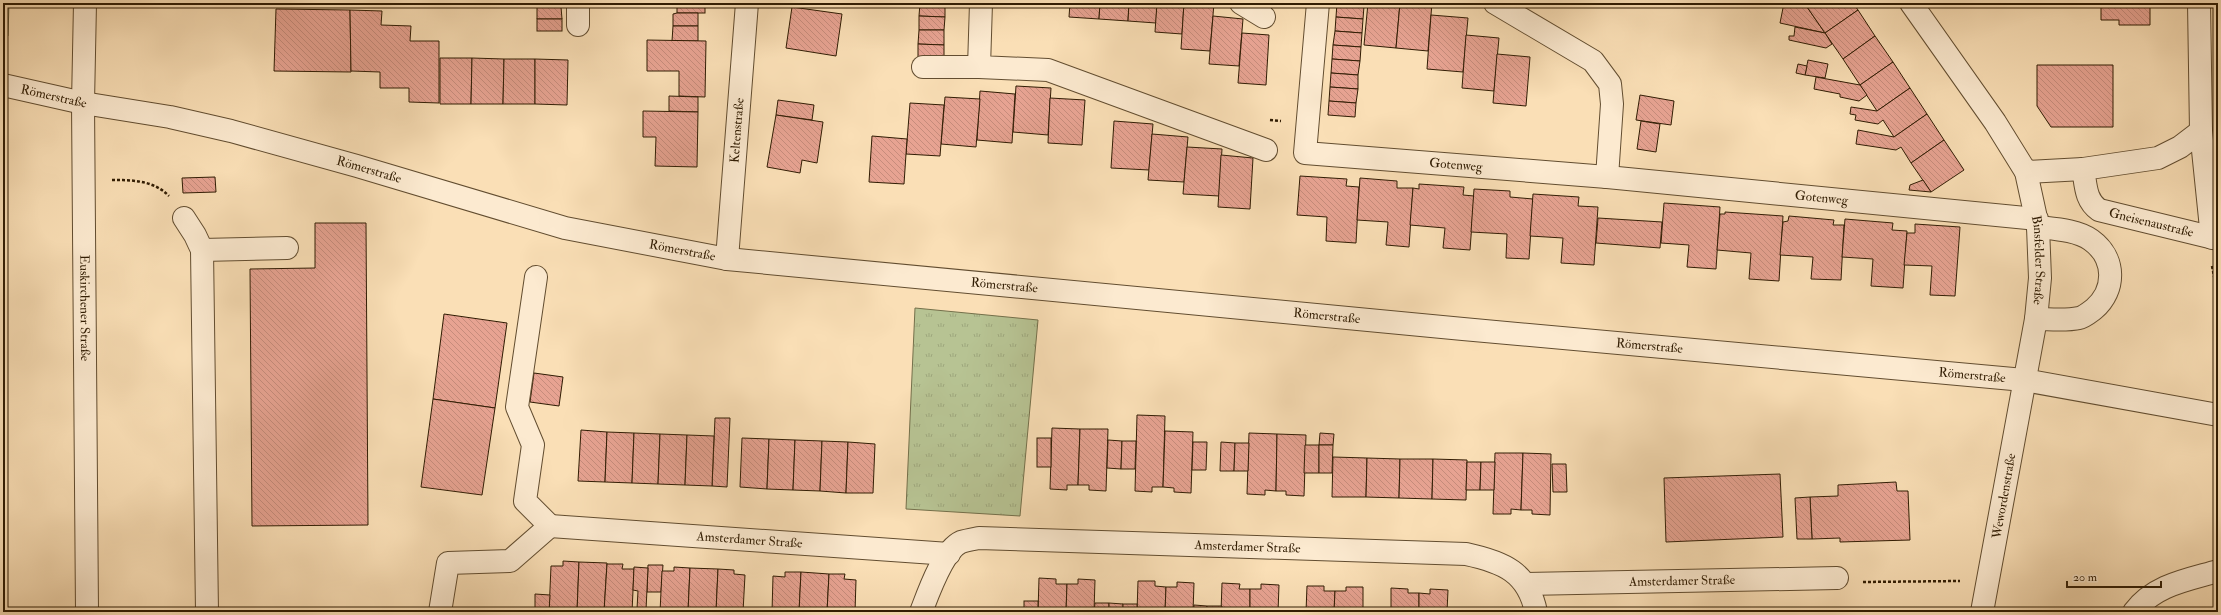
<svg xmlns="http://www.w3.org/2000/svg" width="2221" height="615" viewBox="0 0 2221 615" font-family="'IM FELL Double Pica',serif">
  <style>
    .grass { fill: url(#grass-dots); stroke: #74704b }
    .park { fill: url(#park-tufts); stroke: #74704b }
    .building { fill: url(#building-back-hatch); stroke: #301c03 }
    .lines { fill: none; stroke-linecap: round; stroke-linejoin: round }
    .minor-casing { stroke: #624d30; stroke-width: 24 }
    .path { stroke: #301c03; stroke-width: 2.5; stroke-dasharray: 3 2; stroke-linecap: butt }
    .minor { stroke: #fcead0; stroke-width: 22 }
    .labels { text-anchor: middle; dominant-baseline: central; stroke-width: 4; stroke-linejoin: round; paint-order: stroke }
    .street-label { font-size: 13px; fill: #301c03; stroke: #fcead0 }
  </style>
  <defs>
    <pattern id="grass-dots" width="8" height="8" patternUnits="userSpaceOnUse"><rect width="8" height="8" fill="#b7c393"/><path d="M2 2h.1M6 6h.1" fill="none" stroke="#9ea77d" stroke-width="1.8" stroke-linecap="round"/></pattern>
    <pattern id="park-tufts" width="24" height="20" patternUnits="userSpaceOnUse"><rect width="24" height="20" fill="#b7c393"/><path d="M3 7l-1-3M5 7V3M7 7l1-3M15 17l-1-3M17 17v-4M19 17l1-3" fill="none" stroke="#9ea77d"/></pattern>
    <pattern id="building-back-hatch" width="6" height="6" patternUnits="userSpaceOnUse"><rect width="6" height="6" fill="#e7a392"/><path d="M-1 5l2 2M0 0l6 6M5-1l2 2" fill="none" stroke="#c68c7c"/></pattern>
  </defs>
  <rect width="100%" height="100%" fill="#fadfb6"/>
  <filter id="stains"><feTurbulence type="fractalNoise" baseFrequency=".005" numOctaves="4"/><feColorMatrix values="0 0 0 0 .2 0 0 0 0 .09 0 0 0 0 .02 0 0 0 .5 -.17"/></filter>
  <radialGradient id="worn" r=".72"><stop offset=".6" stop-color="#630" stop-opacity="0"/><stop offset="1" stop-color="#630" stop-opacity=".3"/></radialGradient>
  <path class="grass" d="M3 3H9L8 36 3 35Z"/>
  <path class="park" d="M915 308 1038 320 1020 516 906 509Z"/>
  <g class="building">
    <path d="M537 3H562L561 7 537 6Z"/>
    <rect x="677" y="3" width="28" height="10"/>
    <path d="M920 3H945V17L919 16Z"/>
    <path d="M1070 3H1100L1099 19 1069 17Z"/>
    <path d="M1100 3H1129L1128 21 1099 19Z"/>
    <path d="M1129 3H1157L1156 23 1128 21Z"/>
    <path d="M1157 3H1184L1182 34 1155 32Z"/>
    <path d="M1184 3H1214L1210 51 1181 49Z"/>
    <path d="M1337 3H1365L1364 6Z"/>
    <path d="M1337 3 1364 6 1363 19 1336 17Z"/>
    <path d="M1368 3H1400L1396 48 1364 45Z"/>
    <path d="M1400 3H1432L1428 51 1396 48Z"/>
    <path d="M1784 3 1807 7 1825 33 1780 23Z"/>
    <path d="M1813 3H1853L1858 10 1825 33 1807 7Z"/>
    <path d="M2101 3H2150V25H2119V20H2101Z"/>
    <path d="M537 6 561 7 562 19H537Z"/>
    <path d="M792 7 842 14 836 56 786 48Z"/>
    <path d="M276 9 350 10 351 72 274 71Z"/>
    <path d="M350 10 382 11 381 25 411 26 410 41H439V103L409 102V88H380V72L351 71Z"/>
    <path d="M1858 10 1875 36 1843 59 1825 33Z"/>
    <path d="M677 13H698V26H673V14Z"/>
    <path d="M1431 15 1468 18 1463 72 1427 69Z"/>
    <path d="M919 16 945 17 944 30H919Z"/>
    <path d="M1213 16 1243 19 1239 66 1209 64Z"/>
    <path d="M1336 17 1363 19 1362 33 1335 31Z"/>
    <rect x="537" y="19" width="25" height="12"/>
    <path d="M673 26H698V41H672Z"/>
    <path d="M1795 27 1825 33 1832 44 1826 48 1789 40V36H1794Z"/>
    <path d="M919 30H944V45L918 44Z"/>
    <path d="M1335 31 1362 33 1361 47 1333 45Z"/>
    <path d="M1242 33 1269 35 1266 85 1238 83Z"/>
    <path d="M1466 35 1499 38 1494 91 1462 88Z"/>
    <path d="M1875 36 1893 62 1860 85 1843 59Z"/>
    <path d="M647 40 706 41 705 97 679 96V71H647Z"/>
    <path d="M918 44 944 45V59L918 58Z"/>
    <path d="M1333 45 1361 47 1360 61 1332 59Z"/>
    <path d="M1497 54 1530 57 1526 106 1493 103Z"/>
    <path d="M440 58H472L471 104H440Z"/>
    <path d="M472 58 504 59 503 104H471Z"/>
    <path d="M504 59H535V104H503Z"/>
    <path d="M535 59 568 60 567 105 535 104Z"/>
    <path d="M1332 59 1360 61 1358 75 1331 73Z"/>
    <path d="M1808 60 1828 64 1825 78 1805 75Z"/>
    <path d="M1893 62 1910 88 1877 111 1860 85Z"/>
    <path d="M1798 64 1807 66 1805 75 1796 73Z"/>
    <path d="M2037 65H2113V127H2051L2037 106Z"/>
    <path d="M1331 73 1358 75V89L1330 87Z"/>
    <path d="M1816 77 1860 85 1867 95 1859 101 1840 97V94L1814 89Z"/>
    <path d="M1016 86 1051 88 1048 135 1013 132Z"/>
    <path d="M1330 87 1358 89 1356 103 1329 101Z"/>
    <path d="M1910 88 1927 114 1894 137 1883 120 1878 124 1855 120 1856 115 1850 114 1851 107 1877 111Z"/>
    <path d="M980 91 1015 94 1012 143 977 140Z"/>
    <path d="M1640 95 1674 101 1671 125 1636 120Z"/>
    <path d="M669 96 698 97V112L669 111Z"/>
    <path d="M945 97 980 99 976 147 941 144Z"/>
    <path d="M1050 98 1085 100 1082 145 1048 143Z"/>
    <path d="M778 100 814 105 812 120 776 115Z"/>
    <path d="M1329 101 1356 103 1355 117 1328 115Z"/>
    <path d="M910 103 944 105 940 156 906 154Z"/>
    <path d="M643 111 698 112 697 167 655 166 656 137H643Z"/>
    <path d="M1927 114 1944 140 1911 163 1901 147 1896 150 1856 144 1858 130 1894 137Z"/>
    <path d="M776 115 823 122 817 163 802 160 800 173 767 167Z"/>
    <path d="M1114 121 1153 124 1149 170 1111 168Z"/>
    <path d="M1641 121 1660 124 1656 152 1637 149Z"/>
    <path d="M1152 134 1188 137 1184 182 1148 180Z"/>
    <path d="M872 136 907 139 904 184 869 182Z"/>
    <path d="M1944 140 1964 170 1931 192 1911 163Z"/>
    <path d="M1187 147 1222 149 1219 196 1183 194Z"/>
    <path d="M1221 155 1253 158 1250 209 1218 207Z"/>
    <path d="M1300 176 1347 179 1346 186 1359 187 1356 243 1326 241 1327 217 1297 215Z"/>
    <path d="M215 177 216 192 183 193 182 178Z"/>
    <path d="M1360 178 1397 181V188H1413L1409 247 1386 245 1388 222 1357 220Z"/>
    <path d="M1923 180 1931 192 1909 190 1910 185Z"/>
    <path d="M1419 184 1464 187 1463 195 1474 196 1470 250 1443 248 1445 228 1410 225 1413 188 1419 189Z"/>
    <path d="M1474 189 1510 191V197L1533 199 1529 259 1506 258 1507 234 1471 232Z"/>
    <path d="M1533 194 1579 197 1578 206 1598 207 1594 265 1561 263 1563 238 1530 236Z"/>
    <path d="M1664 203 1720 207 1716 269 1687 267 1689 245 1661 243Z"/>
    <path d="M1725 212 1783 216 1779 281 1749 279 1751 253 1717 250 1720 214H1725Z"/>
    <path d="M1789 216 1834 220 1833 225H1844L1841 280 1811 279 1813 257 1780 255 1783 222 1788 221Z"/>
    <path d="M1598 218 1662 222 1660 248 1596 243Z"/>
    <path d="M1845 219 1893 223 1892 230 1907 231 1903 288 1871 286 1873 259 1842 257Z"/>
    <path d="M315 223H366L368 525 252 526 250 269 315 268Z"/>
    <path d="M1915 224 1960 227 1955 296 1930 295 1932 266 1904 265 1907 233H1915Z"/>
    <path d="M444 314 507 323 495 408 433 399Z"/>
    <path d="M534 373 563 377 559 406 530 402Z"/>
    <path d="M433 399 495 408 482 495 421 487Z"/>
    <path d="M1137 415 1165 416 1163 487H1152V492L1135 491Z"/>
    <path d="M715 418H730L727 487 712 486Z"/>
    <path d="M1052 428 1080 429 1078 485H1067V490L1050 489Z"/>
    <path d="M1080 429H1108L1106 491 1089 490V485H1078Z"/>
    <path d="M581 430 607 432 605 482 578 481Z"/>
    <path d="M1165 431 1193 432 1191 493 1174 492V488L1163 487Z"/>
    <path d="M607 432 634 433 632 483 605 482Z"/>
    <path d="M634 433 660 434 658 484 632 483Z"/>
    <path d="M1249 433 1277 434 1276 491 1265 490V495L1247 494Z"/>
    <path d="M1320 433 1334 434 1333 445H1319Z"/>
    <path d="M660 434 687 435 685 485 658 484Z"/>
    <path d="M1277 434 1306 435 1304 496 1286 495V491H1276Z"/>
    <path d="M687 435 714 436 712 486 685 485Z"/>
    <path d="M742 438 769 439 767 489 740 487Z"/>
    <rect x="1037" y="438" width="14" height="29"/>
    <path d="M769 439 795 440 793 490 767 489Z"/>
    <path d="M795 440 822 441 820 491 793 490Z"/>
    <path d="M1108 440 1122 441 1121 469 1107 468Z"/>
    <path d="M822 441 848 442 846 493 820 491Z"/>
    <path d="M1122 441H1136L1135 469H1121Z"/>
    <path d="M848 442 875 444 873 493H846Z"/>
    <path d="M1193 442H1207L1206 470H1192Z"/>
    <path d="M1221 442 1235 443 1234 471H1220Z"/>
    <path d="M1235 443H1249L1248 471H1234Z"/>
    <path d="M1305 445H1319V473H1304Z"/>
    <path d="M1319 445H1333L1332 473H1319Z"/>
    <path d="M1495 453H1523L1521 510 1511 509V514H1493Z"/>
    <path d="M1523 453 1551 454 1550 515 1532 514V510H1521Z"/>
    <path d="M1333 457 1367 458 1366 497H1332Z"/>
    <path d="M1367 458 1400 459 1399 498 1366 497Z"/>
    <path d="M1400 459H1433L1432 499 1399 498Z"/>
    <path d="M1433 459 1467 460 1466 500 1432 499Z"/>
    <path d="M1467 462H1481L1480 490H1466Z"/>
    <path d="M1481 462H1495L1494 490H1480Z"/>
    <path d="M1552 464H1566L1567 492H1553Z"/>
    <path d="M1780 474 1783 537 1666 542 1664 478Z"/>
    <path d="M1896 482 1897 491H1908L1910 540 1840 542V538L1812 539 1810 497 1838 496V485Z"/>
    <path d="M1810 497 1812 539H1797L1795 498Z"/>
    <path d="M563 561 579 562 577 612H549L551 566H563Z"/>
    <path d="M579 562 607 563 604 612H577Z"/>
    <path d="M607 564H623L622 569H634L632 612H604Z"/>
    <path d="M648 565H663L661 592H647Z"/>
    <path d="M634 567 648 568 646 610 637 609 638 591 633 590Z"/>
    <path d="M674 567 690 568 688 612H660L662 571H674Z"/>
    <path d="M690 568 718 569 716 612H688Z"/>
    <path d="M718 569 734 570V574L745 575 743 612H716Z"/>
    <path d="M785 572H801L799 612H772L773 576 785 577Z"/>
    <path d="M801 572 829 574 827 612H799Z"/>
    <path d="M829 574H845L844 579 856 580 855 612H827Z"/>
    <path d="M1039 578 1056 579V584H1067L1066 612H1038Z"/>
    <path d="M1078 579 1095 580 1094 612H1066L1067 584H1078Z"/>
    <path d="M1138 581H1155V586L1166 587 1165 612H1137Z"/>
    <path d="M1177 582 1194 583 1193 612H1165L1166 587H1177Z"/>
    <path d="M1222 583 1240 584 1239 589H1250V612H1221Z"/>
    <path d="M1261 584 1279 585 1278 612H1250V589H1261Z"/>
    <path d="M1307 586H1324V591H1335L1334 612H1306Z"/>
    <path d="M1346 587H1363V612H1334L1335 591H1346Z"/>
    <path d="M1391 588 1408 589V593H1419V612H1391Z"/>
    <path d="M1430 589 1448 590 1447 612H1419V593L1430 594Z"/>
    <path d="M535 594 550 595 549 612H535Z"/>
    <rect x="1024" y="601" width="14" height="11"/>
    <path d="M1095 603H1109V612H1094Z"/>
    <path d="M1109 603 1123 604V612H1109Z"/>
    <rect x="1123" y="604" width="14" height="8"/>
    <path d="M1194 605 1207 606V612H1193Z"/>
    <path d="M1207 606H1222L1221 612H1207Z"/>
    <rect x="1278" y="608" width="14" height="4"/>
    <path d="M1292 608 1306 609V612H1292Z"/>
    <path d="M1769 609V612H1738V610Z"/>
    <rect x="1363" y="610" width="14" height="2"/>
    <path d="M1738 610V612H1705V611Z"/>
  </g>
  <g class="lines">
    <g class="minor-casing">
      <g id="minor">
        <path id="s1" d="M85 3 83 103 87 612"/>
        <path d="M981 3 979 67 1048 70 1266 150"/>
        <path d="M1241 3 1264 17"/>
        <path id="s2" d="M1318 3 1305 153 1607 177 2037 219"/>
        <path d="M1495 3 1593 61 1610 84 1612 104 1607 177"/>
        <path id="s3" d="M1911 3 1995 122 2026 172 2038 227 2040 278 2036 319 1982 612"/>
        <path d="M2199 3 2201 131 2212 238"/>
        <path d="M578 25V3"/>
        <path d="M923 67H979"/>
        <path id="s4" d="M3 85 83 103 170 117 231 131 357 166 565 228 727 259 1463 329 2024 380 2218 415"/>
        <path id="s5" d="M2201 131 2180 147 2158 158 2083 169C2086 185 2085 200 2099 210L2218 239"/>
        <path d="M2026 172 2083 169"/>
        <path d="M184 218 195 235 202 250 207 612"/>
        <path d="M202 250 287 248"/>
        <path id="s6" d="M727 259 747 3"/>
        <path d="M536 277 517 407 533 445 525 501 550 526"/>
        <path d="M2036 319C2049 319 2066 321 2079 318 2084 317 2090 312 2094 309 2116 290 2116 258 2091 240 2077 230 2055 229 2038 227"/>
        <path id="s7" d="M550 526 949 554"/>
        <path id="s8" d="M1526 584 1837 578"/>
        <path d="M440 612 448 563 510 561 550 526"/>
        <path id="s9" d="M921 612C928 594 943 550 961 542 967 540 974 539 979 538L1466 554C1503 562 1528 572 1536 612"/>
        <path d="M2134 612C2154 585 2187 580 2218 571"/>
      </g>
    </g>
    <g class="path">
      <path d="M1270 120 1281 121"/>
      <path d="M112 180C132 180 153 180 169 196"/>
      <path d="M2212 266 2218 297"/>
      <path d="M1863 582 1960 581"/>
    </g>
    <use href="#minor" class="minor"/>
  </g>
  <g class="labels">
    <g class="street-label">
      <text stroke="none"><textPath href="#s4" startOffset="52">Römerstraße</textPath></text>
      <text stroke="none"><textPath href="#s6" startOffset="129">Keltenstraße</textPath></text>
      <text stroke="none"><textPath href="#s2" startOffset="302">Gotenweg</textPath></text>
      <text stroke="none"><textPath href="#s4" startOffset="376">Römerstraße</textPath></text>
      <text stroke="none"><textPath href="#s2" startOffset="669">Gotenweg</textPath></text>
      <text stroke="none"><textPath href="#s5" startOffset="226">Gneisenaustraße</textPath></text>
      <text stroke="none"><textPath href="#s4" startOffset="700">Römerstraße</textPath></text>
      <text stroke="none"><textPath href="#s3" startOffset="294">Binsfelder Straße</textPath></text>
      <text stroke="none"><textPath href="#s4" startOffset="1024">Römerstraße</textPath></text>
      <text stroke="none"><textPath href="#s1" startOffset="305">Euskirchener Straße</textPath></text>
      <text stroke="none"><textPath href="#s4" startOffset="1348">Römerstraße</textPath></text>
      <text stroke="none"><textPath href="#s4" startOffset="1672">Römerstraße</textPath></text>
      <text stroke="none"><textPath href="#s4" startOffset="1996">Römerstraße</textPath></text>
      <text transform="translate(2004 496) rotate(-80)">Wewordenstraße</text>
      <text stroke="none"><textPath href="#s7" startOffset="200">Amsterdamer Straße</textPath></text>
      <text stroke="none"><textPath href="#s9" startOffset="369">Amsterdamer Straße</textPath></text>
      <text stroke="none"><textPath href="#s8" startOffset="156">Amsterdamer Straße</textPath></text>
    </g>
  </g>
  <rect width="2221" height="615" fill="none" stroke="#fadfb6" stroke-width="16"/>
  <rect x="4" y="4" width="2213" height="607" fill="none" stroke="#301c03" stroke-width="2"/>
  <rect x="8" y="8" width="2205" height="599" fill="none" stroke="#301c03"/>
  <path d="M2067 581v6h94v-6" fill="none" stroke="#301c03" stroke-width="2"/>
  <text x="2073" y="581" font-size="12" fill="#301c03" stroke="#fcead0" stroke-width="3" paint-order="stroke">20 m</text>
  <rect width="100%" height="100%" filter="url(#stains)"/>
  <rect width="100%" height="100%" fill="url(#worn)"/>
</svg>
